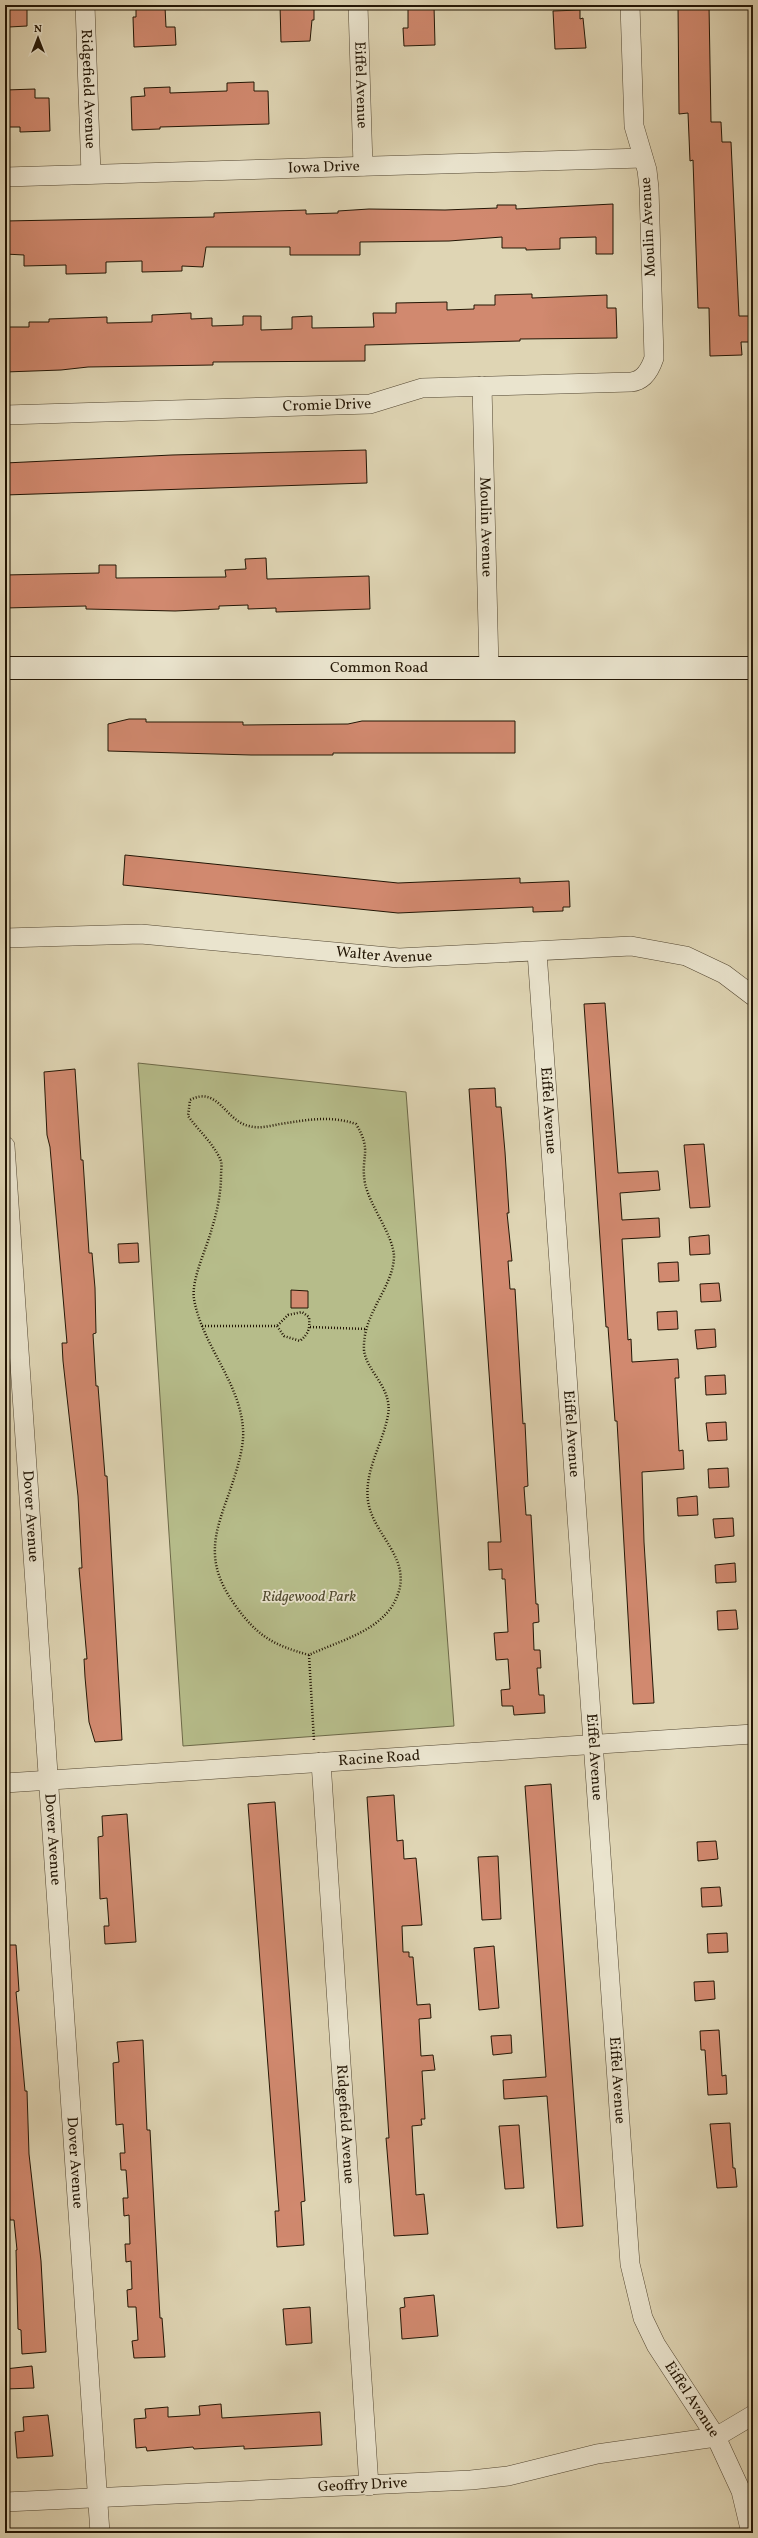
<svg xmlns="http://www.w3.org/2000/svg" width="758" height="2538" viewBox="0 0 758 2538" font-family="Vollkorn,serif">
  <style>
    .green { fill: #b6bc8a; stroke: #6c6948 }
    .building { fill: #d1896f; stroke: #231605 }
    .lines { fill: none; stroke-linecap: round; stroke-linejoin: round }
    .street-casing { stroke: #524631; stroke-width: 20 }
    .secondary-casing { stroke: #231605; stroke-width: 24 }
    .path { stroke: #231605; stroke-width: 2.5; stroke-dasharray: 1 2; stroke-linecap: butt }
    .street { stroke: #eae4ce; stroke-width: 19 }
    .secondary { stroke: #eae4ce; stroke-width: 22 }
    .labels { text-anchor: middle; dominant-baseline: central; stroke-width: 3.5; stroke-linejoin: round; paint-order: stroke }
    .street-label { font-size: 15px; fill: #231605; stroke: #eae4ce }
    .park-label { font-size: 15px; font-style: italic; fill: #4f482d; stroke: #eae4ce }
  </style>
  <rect width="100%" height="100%" fill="#dfd5b4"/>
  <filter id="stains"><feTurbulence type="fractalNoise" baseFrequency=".005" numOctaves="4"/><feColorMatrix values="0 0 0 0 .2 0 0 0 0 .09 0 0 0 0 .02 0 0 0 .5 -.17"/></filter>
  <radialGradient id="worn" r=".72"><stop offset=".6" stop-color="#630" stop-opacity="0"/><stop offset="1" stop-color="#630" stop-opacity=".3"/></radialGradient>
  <path class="green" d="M138 1063 406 1092 454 1726 183 1746Z"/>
  <g class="building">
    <path d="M9 5H27V26L9 27Z"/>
    <path d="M280 5H314V20H312L310 41 281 42Z"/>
    <path d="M678 5H709L711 122H721L722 142H731L739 316H750V342H741L742 355 710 356 709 308H698L693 160 690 161 688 113 679 114Z"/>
    <path d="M434 6 435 45 404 46 403 28H408V7Z"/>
    <path d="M165 7 166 27H175L176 45 134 47 133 17H136V8Z"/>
    <path d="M580 10V19L583 18 586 48 555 49 553 11Z"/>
    <path d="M254 82V91H268L269 124 160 127V129L132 130 131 97 145 96 144 88 170 87V93L227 91V83Z"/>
    <path d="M35 89V98H49L50 131 20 132V127H7L6 90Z"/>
    <path d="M613 204V254H596V237L560 238V249L526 250V248H502V237L449 241 360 242V255H290V247H206L203 267 182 266V271L142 272V261L106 262V273L66 274V265L24 266V255L5 254V221L214 217V213L274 211 306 210V214L338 213V211L369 209 445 210 497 208V205H516V209Z"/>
    <path d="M532 294V298L607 295V308H616L617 338 520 339V341L365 345V361L213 362V365L88 367 61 370 5 372V327H29V322H49V319L107 317V323L152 322V315L191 313V319L212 318V326L243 325V316H261V330L292 329V317L312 316V328L374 327 373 313H396V303L447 302V310L474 309V305H495V295Z"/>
    <path d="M366 450 367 483 5 495V463L172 455Z"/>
    <path d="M266 558 267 579 369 576 370 609 276 612V608L248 609V605L219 606V609L175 611 86 609V606L5 608V575L99 573V565H116V578L226 577 225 570 246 569 245 559Z"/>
    <path d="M129 719H146V722H243V725L348 724 362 721H515V753H333V755H251L108 751V724Z"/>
    <path d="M125 855 398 883 520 878V883L569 881 570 907H563V911L533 912V907L398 913 123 885Z"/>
    <path d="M605 1003 618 1173 658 1171 660 1190 620 1193 622 1220 659 1218 660 1237 622 1239 628 1340 631 1339 632 1362 678 1359 679 1378H675L679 1451 683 1450 684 1469 642 1472 644 1542 654 1703 633 1704 617 1421H615L608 1327H606L584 1004Z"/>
    <path d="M75 1069 81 1160H83L89 1253H92L95 1288 96 1333 93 1334 96 1386H98L105 1476H107L122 1740 95 1742 89 1722 85 1677 84 1659H87L79 1568H82L78 1496 63 1361 62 1343H67L50 1147 47 1135 44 1072Z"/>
    <path d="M495 1088 496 1107H501L505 1152 509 1213H507L512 1261H508L510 1289H515L523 1424 525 1423 528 1486 524 1487 526 1515H531L536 1604H538L539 1622 533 1623 534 1650H540L541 1668H537L539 1695H544L545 1713 514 1715 513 1706H502L501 1690 510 1689 508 1659 496 1660 494 1633 508 1632 505 1579H502V1569L489 1570 488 1542H501L469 1089Z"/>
    <path d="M704 1144 710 1207 690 1208 684 1145Z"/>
    <path d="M709 1235 710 1254 690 1255 689 1237Z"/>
    <path d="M138 1243 139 1262 119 1263 118 1244Z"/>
    <path d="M678 1262 679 1281 659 1282 658 1263Z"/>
    <path d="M719 1283 721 1301 701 1302 700 1284Z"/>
    <path d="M291 1290 308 1291V1308H291Z"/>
    <path d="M677 1311 678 1329 658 1330 657 1312Z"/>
    <path d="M715 1329 716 1347 697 1349 695 1330Z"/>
    <path d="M725 1375 726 1394 706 1395 705 1376Z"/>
    <path d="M726 1422 727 1440 708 1441 706 1423Z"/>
    <path d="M728 1468 729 1487 709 1488 708 1469Z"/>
    <path d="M697 1496 698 1515 678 1516 677 1498Z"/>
    <path d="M733 1518 734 1536 715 1538 713 1519Z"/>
    <path d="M735 1563 736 1582 716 1583 715 1565Z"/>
    <path d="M736 1610 738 1629 718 1630 717 1611Z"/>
    <path d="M551 1784 583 2226 557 2228 547 2096 504 2099 503 2080 546 2077 525 1786Z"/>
    <path d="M394 1795 397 1841 403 1840 404 1859 416 1858 422 1925 402 1926 403 1952H409V1957H413L417 2005 430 2004 431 2018 419 2019 421 2056 433 2055 435 2070 422 2071 425 2119H421L422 2125 412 2126 416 2195 424 2194 428 2234 394 2236 386 2138H389L367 1797Z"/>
    <path d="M275 1802 305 2201 301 2202 304 2245 277 2247 275 2211H279L248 1804Z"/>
    <path d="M127 1814 136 1942 105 1944 104 1926H109L107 1898 100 1899 98 1837 103 1836 102 1816Z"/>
    <path d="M716 1841 718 1859 698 1861 697 1842Z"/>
    <path d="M498 1856 501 1919 482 1920 478 1857Z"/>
    <path d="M720 1887 722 1906 702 1907 701 1888Z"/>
    <path d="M727 1933 728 1952 708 1953 707 1934Z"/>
    <path d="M5 1945H16L19 1991 16 1992 25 2091H27L29 2154 41 2261 46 2352 22 2354 21 2330 18 2329 16 2250H17L14 2220H10L5 2174Z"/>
    <path d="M494 1946 499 2008 479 2010 474 1948Z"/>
    <path d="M714 1981 715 1999 695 2001 694 1982Z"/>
    <path d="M719 2030 722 2076 726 2075 727 2094 708 2095 705 2050H701L700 2031Z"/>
    <path d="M511 2035 512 2053 493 2055 491 2036Z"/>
    <path d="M143 2040 147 2130H150L160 2318H162L165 2357 134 2358 132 2341 138 2340 136 2307H128L127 2290 132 2289 131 2261 126 2262 125 2244H130L129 2215 124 2216 123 2198H128L126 2170H121L120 2153H125L123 2124 116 2125 113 2063 119 2062 117 2042Z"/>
    <path d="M730 2123 733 2168H735L737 2187 717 2188 710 2124Z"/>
    <path d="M519 2125 524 2188 505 2189 499 2126Z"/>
    <path d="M434 2295 438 2336 402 2339 400 2308 405 2307 404 2298Z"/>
    <path d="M310 2307 312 2343 286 2345 283 2309Z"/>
    <path d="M32 2366 34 2388 5 2389V2369Z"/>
    <path d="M221 2404 222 2418 320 2412 322 2445 244 2449V2446L194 2449 193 2447 147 2451 146 2447 136 2448 134 2419 146 2418 145 2409 168 2407V2417L200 2415 199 2406Z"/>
    <path d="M48 2415 53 2456 17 2458 15 2432 24 2431 23 2417Z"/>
  </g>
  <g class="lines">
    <g class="street-casing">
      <g id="street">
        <path id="s1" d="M85 5 91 174"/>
        <path id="s2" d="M358 5 363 166"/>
        <path id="s3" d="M5 177 643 158"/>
        <path id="s4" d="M482 386 489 668"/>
        <path id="s5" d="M5 415 370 404 422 388 631 382C644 381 650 370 654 358L649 188 647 170 634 126 630 5"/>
        <path id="s6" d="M5 938 141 934 399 958 631 946 686 956 724 974 753 996"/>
        <path id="s7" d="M537 952 630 2264 643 2318 656 2345 716 2437 741 2491 751 2533"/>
        <path id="s8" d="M5 1146 100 2533"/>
        <path id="s9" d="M321 1762 369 2486"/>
        <path id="s10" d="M5 1783 753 1734"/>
        <path id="s11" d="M5 2502 471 2480 508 2476 597 2454 716 2437 753 2415"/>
      </g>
    </g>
    <g class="secondary-casing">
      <g id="secondary">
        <path id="s12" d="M5 668H753"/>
      </g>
    </g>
    <g class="path">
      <path d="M202 1326H277L284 1336 300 1341C309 1333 310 1329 309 1317L302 1312 288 1315 277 1326"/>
      <path d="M310 1327 366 1329"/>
      <path d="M309 1655C273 1645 257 1636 235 1605 196 1551 223 1520 238 1465 241 1454 244 1440 243 1429 240 1382 202 1345 194 1299 191 1279 207 1248 212 1228 217 1212 221 1193 221 1176 221 1171 222 1165 221 1161 214 1144 199 1131 188 1116L190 1100C218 1085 225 1121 249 1126 259 1129 270 1126 280 1124 307 1120 330 1115 356 1124 373 1152 360 1156 365 1183 369 1205 394 1236 394 1257 393 1288 362 1314 364 1350 366 1371 393 1388 388 1415 383 1444 364 1470 368 1501 373 1535 411 1557 398 1594 385 1631 340 1640 309 1655L314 1741"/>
    </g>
    <use href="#street" class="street"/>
    <use href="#secondary" class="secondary"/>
  </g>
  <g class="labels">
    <g class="street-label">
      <text stroke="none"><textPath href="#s2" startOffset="80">Eiffel Avenue</textPath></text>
      <text stroke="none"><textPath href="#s1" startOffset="84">Ridgefield Avenue</textPath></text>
      <text stroke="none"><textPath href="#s3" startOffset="319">Iowa Drive</textPath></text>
      <text transform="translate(649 227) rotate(-93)">Moulin Avenue</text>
      <text stroke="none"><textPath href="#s5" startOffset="322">Cromie Drive</textPath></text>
      <text stroke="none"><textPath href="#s4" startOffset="141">Moulin Avenue</textPath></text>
      <text stroke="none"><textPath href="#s12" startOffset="374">Common Road</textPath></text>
      <text stroke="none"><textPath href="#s6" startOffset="380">Walter Avenue</textPath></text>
      <text stroke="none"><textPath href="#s7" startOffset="159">Eiffel Avenue</textPath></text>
      <text stroke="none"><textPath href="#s7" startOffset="483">Eiffel Avenue</textPath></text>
      <text stroke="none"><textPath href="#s8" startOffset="371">Dover Avenue</textPath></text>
      <text stroke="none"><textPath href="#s7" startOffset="807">Eiffel Avenue</textPath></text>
      <text stroke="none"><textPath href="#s10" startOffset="375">Racine Road</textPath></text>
      <text stroke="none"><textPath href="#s8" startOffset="695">Dover Avenue</textPath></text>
      <text stroke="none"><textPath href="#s7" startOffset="1131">Eiffel Avenue</textPath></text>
      <text stroke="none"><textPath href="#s9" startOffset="363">Ridgefield Avenue</textPath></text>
      <text stroke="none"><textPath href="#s8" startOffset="1019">Dover Avenue</textPath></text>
      <text stroke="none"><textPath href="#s7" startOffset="1466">Eiffel Avenue</textPath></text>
      <text stroke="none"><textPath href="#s11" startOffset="358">Geoffry Drive</textPath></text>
    </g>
    <g class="park-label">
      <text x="309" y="1597">Ridgewood Park</text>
    </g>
  </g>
  <rect width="758" height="2538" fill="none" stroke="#dfd5b4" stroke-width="20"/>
  <rect x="6" y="6" width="746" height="2526" fill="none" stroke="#231605" stroke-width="2"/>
  <rect x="10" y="10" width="738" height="2518" fill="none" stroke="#231605"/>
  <g transform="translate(38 38)" stroke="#eae4ce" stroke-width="3" paint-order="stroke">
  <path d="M0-3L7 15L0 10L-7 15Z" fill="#231605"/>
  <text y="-6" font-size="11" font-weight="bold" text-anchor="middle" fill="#231605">N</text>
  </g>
  <rect width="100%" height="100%" filter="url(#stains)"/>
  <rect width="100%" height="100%" fill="url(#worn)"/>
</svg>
